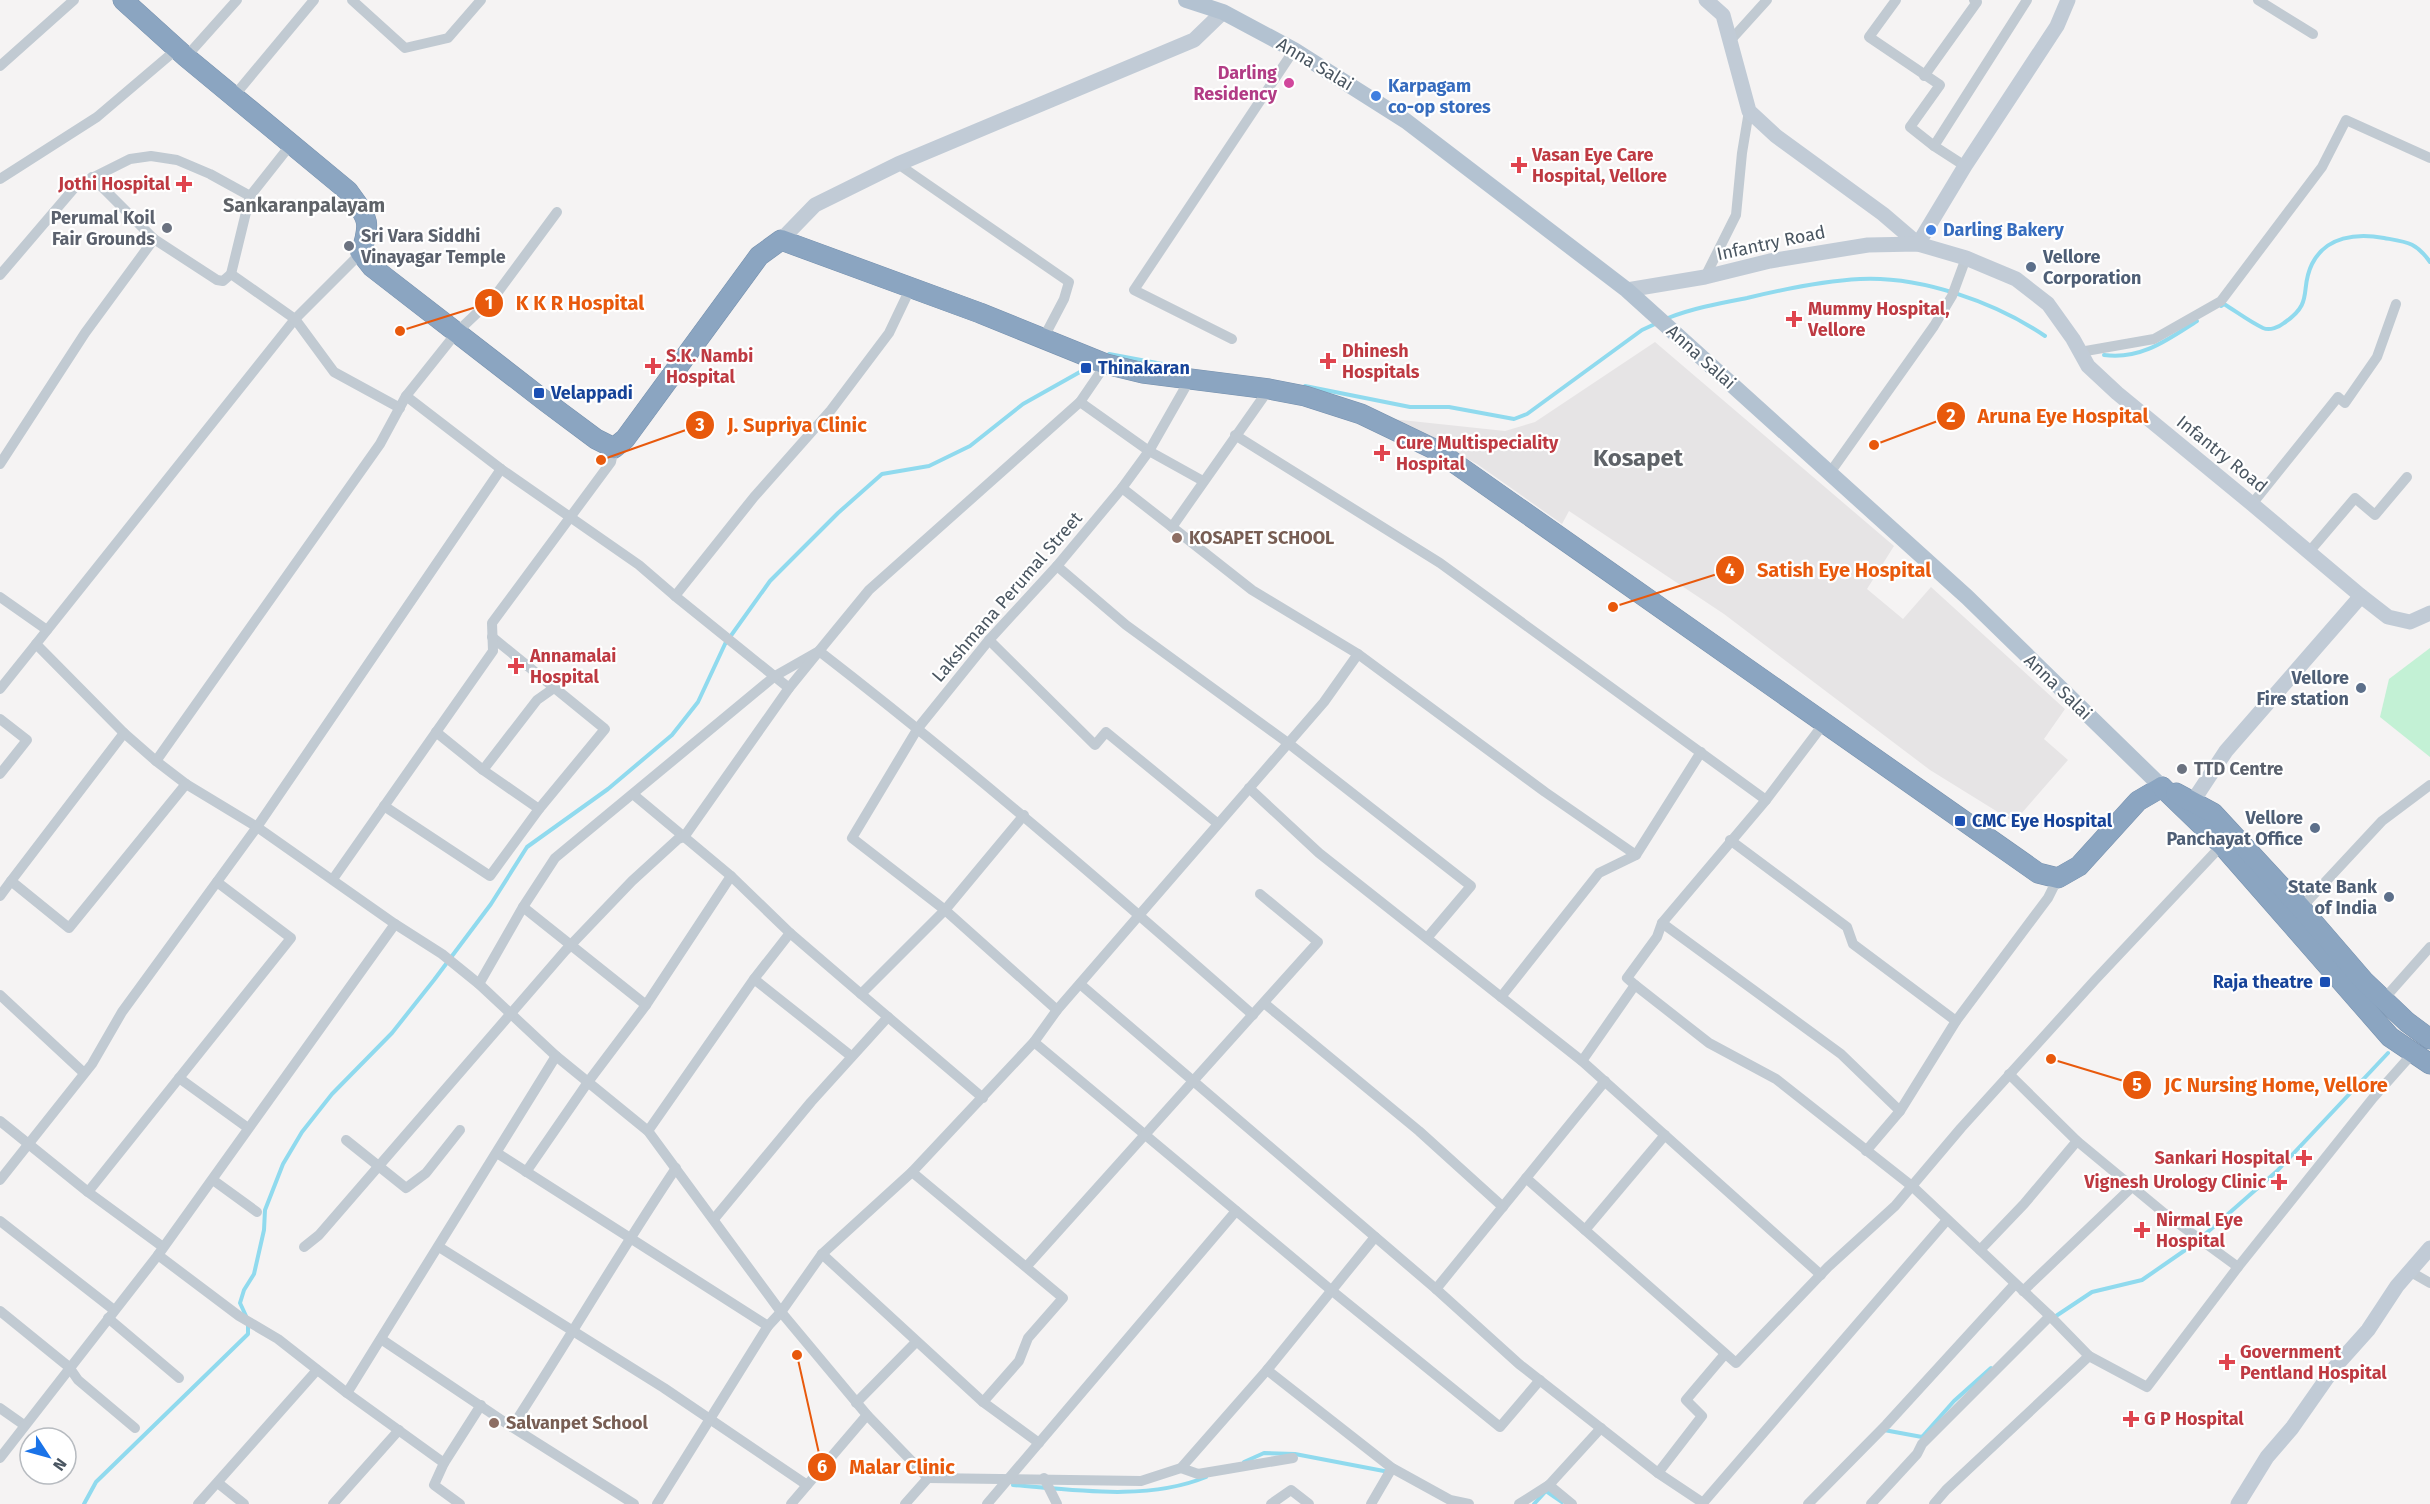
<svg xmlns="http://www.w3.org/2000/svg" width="2430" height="1504" viewBox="0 0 2430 1504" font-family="'Fira Sans',sans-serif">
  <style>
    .education { fill: #e6e4e5 }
    .green { fill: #c3f1d5 }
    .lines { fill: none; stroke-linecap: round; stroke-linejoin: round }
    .stream { stroke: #90daee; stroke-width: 4 }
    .highway-casing { stroke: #7690ad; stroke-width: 21 }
    .street { stroke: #c1cad2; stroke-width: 10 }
    .secondary { stroke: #c1cbd6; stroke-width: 15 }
    .primary { stroke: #b3c2d1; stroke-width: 16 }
    .highway { stroke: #8ba5c1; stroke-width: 20 }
    .hotel-dot { fill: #d1479c; stroke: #fff; stroke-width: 2 }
    .shop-dot { fill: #3f7fe0; stroke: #fff; stroke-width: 2 }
    .health-dot { fill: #e0444e; stroke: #fff; stroke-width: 2 }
    .worship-dot { fill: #6b7280; stroke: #fff; stroke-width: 2 }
    .service-dot { fill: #5c6f8a; stroke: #fff; stroke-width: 2 }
    .transit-dot { fill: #1a4fb4; stroke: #fff; stroke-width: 2 }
    .education-dot { fill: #8d6e63; stroke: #fff; stroke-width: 2 }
    .labels { text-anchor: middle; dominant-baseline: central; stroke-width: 4.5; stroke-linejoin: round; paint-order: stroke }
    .street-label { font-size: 18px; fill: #4a5661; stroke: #fff }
    .hotel-label { font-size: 18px; font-weight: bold; fill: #b23c85; stroke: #fff; text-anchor: end }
    .shop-label { font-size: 18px; font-weight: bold; fill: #366cbe; stroke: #fff; text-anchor: start }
    .health-label { font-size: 18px; font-weight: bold; fill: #be3a42; stroke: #fff; text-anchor: start }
    .worship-label { font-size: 18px; font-weight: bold; fill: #5b616d; stroke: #fff; text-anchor: start }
    .service-label { font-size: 18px; font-weight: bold; fill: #4e5e75; stroke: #fff; text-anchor: end }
    .transit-label { font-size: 18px; font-weight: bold; fill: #164399; stroke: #fff; text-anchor: start }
    .education-label { font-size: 18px; font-weight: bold; fill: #785e54; stroke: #fff; text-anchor: start }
    .neighbourhood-label { font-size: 20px; font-weight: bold; fill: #5f6368; stroke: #fff }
    .district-label { font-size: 24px; font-weight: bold; fill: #5f6368; stroke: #fff }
    .leader { fill: none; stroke: #e8590c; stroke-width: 2 }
    .callout-dot { fill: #e8590c; stroke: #fff; stroke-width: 2 }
    .mark-label { font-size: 18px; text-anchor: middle; font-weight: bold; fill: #fff }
    .callout-label { font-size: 20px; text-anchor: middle; font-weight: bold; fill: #e8590c; stroke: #fff; stroke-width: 4.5; stroke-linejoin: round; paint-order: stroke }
  </style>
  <rect width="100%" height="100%" fill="#f5f3f3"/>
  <path class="education" d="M1655 342 1894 546 1867 589 1903 619 1931 587 2065 709 2044 739 2068 760 2014 822 1930 770 1724 614 1569 511 1562 524 1477 464 1392 419 1505 431 1535 422Z"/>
  <path class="green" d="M2430 648V757L2380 717 2389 679Z"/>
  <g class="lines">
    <g class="stream">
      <path d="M2221 306 2224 304C2237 312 2250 322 2263 328 2270 331 2279 327 2284 323 2315 302 2299 290 2312 264 2326 236 2357 233 2384 238 2407 242 2416 242 2430 262"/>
      <path d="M1668 318C1693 308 1721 303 1747 298 1784 289 1822 281 1860 279 1921 276 1995 302 2045 336"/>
      <path d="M1109 354 1189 369"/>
      <path d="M2104 355C2141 360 2167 340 2197 321"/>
      <path d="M1305 386 1410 407H1449L1514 419 1527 414 1642 330 1655 324"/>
      <path d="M246 1316 240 1303 244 1290 254 1274 264 1230 265 1210 283 1164 302 1132 332 1094 392 1033 434 980 491 904 527 847 608 789 672 735 698 702 725 644 770 581 838 513 882 474 929 466 970 446 1023 404 1087 368"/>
      <path d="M2053 1318 2092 1292 2142 1280 2194 1244 2277 1171 2388 1053"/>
      <path d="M1884 1430 1922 1437 1954 1401 1991 1368"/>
      <path d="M1244 1462 1264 1453 1295 1454 1389 1472"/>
      <path d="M1013 1485C1074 1490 1148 1501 1206 1477"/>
      <path d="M84 1504 96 1482 248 1334V1323"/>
      <path d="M1534 1504 1546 1491 1562 1502"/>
    </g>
    <g class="highway-casing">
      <g id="highway">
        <path d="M123 0 186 57 348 191C367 218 372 219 361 253L372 267 545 401 596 439 614 448 625 439 759 256 781 240 980 313 1106 364 1143 373 1269 389 1305 396 1361 414 1436 450 2038 873 2058 878 2079 866 2138 801 2162 787"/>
        <path d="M2162 787 2222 845 2390 1037 2430 1064"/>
        <path d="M2176 793 2213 813 2301 908 2364 981 2407 1022 2430 1039"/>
      </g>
    </g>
    <g class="street">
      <path d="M352 0 405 48 448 38 481 0"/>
      <path d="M1896 0 1869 37 1940 85 1910 127 1934 146 1965 166"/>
      <path d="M2258 0 2313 34"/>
      <path d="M1729 42 1767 0"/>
      <path d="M186 57 237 0"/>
      <path d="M0 66 74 0"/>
      <path d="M1924 76 1977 2 1974 0"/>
      <path d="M234 96 314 0"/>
      <path d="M1934 146 2027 0"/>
      <path d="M898 164 1069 282 1064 299 1043 339"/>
      <path d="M92 177 154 239"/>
      <path d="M0 179 97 117 177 49"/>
      <path d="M361 253 295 319 36 644 124 733 156 761 186 784 257 827 395 924 442 954 479 984 556 1056 648 1131 781 1312 867 1415 928 1478 1141 1481 1181 1468 1267 1370 1375 1237"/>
      <path d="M231 274 295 319 334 372 400 408"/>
      <path d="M0 275 76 186 130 159 151 156 177 160 210 174 250 196"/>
      <path d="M1705 277 1736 215 1742 153 1749 111"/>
      <path d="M1232 339 1134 290 1294 50"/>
      <path d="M2080 352 2154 339 2221 301 2322 167 2346 120 2430 158"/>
      <path d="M1269 389 1172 527 1252 590 1358 654 1545 792 1636 855"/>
      <path d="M406 396 501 469 639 565 675 596 754 497 831 410 889 333 910 289"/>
      <path d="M1080 402 1149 451 1203 481"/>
      <path d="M1235 435 1440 563 1766 800"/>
      <path d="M0 464 85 333 154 239 217 280 223 281 231 274 250 196 292 143"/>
      <path d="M1829 474 1934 326 1952 296 1966 258"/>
      <path d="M1122 488 1172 527"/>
      <path d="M2252 504 2338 397 2345 403 2377 357 2396 304"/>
      <path d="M2309 552 2355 498 2375 515 2407 477"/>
      <path d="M1057 566 1126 625 1288 743 1471 886 1427 938"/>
      <path d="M675 596 789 688"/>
      <path d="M0 597 47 630"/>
      <path d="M989 640 1095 745 1106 732 1217 823"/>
      <path d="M0 689 36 644"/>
      <path d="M0 719 27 740 0 774"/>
      <path d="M436 732 483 770 539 809"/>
      <path d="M124 733 11 881 69 928 186 784"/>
      <path d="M156 761 380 444 406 396 457 332 495 296 557 212"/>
      <path d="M483 770 537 700 554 688"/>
      <path d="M1249 788 1319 853 1582 1061 1821 1275"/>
      <path d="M384 806 490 876 539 809 605 729 492 637"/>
      <path d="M1730 840 1847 927 1853 944 1956 1021 2048 898 2058 878"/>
      <path d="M731 876 790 933 861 994"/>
      <path d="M333 879 493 651 492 623 611 462 614 448"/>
      <path d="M0 896 11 881"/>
      <path d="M523 907 646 1005"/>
      <path d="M2301 908 2382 821 2430 785"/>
      <path d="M1662 923 1841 1054 1900 1111"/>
      <path d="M754 979 851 1056"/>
      <path d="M479 984 523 907 555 858 775 676 819 651 869 590 1080 402 1106 364"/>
      <path d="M1080 984 1436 1289 1519 1364 1658 1473 1703 1503"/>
      <path d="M1635 985 1709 1043 1776 1079 1913 1187 2050 1316 2089 1356"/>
      <path d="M0 995 84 1073"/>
      <path d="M1501 997 1599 873 1636 855 1701 752"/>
      <path d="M2383 1000 2430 947"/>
      <path d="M1264 1003 1419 1131 1503 1207"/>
      <path d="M1057 1010 945 910 852 838 918 728 989 640 1057 566 1122 488 1149 451 1190 379"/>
      <path d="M1034 1042 1331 1290 1500 1427 1540 1380"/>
      <path d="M1582 1061 1635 985 1627 978 1657 937 1662 923 1766 800 1825 722"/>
      <path d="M2009 1074 2077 1141 2164 1213 2238 1267 2373 1098 2413 1053"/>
      <path d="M179 1078 248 1128"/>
      <path d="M983 1098 861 994 945 910 1024 815"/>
      <path d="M0 1121 88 1192 163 1247"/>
      <path d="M648 1131 754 979 790 933"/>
      <path d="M346 1140 406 1188 426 1173 460 1130"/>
      <path d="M1866 1151 1900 1111 1956 1021"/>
      <path d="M497 1153 768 1326"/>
      <path d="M526 1172 588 1082 646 1005 731 876 634 795"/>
      <path d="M912 1172 1063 1298 1028 1338 1019 1361 983 1402"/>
      <path d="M1526 1178 1736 1363 1828 1267 1895 1206 1961 1128 2095 980 2222 845"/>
      <path d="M0 1180 92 1064 122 1012 257 827 501 469"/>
      <path d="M213 1180 257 1212"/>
      <path d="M88 1192 291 938 217 882"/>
      <path d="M714 1219 811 1102 888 1017"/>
      <path d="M0 1221 114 1310"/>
      <path d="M1585 1230 1665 1135"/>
      <path d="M304 1247 319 1235 565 951 632 881 678 839 684 837 789 688 819 651C969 767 1111 890 1253 1015"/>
      <path d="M439 1247 664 1388 807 1485"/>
      <path d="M1980 1250 2024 1204 2077 1141"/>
      <path d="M822 1254 983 1402 1039 1443"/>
      <path d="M158 1255 239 1316 278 1339 347 1393 444 1463"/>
      <path d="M1027 1266 1318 942 1260 894"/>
      <path d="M2409 1271 2430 1283"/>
      <path d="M1436 1289 1605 1081"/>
      <path d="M2023 1291 2132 1187"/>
      <path d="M0 1311 69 1367 78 1380 135 1428"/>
      <path d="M108 1318 179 1378"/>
      <path d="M381 1339 512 1427 634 1504"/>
      <path d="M1267 1370 1392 1468 1450 1500 1469 1504"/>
      <path d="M347 1393 556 1056"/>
      <path d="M856 1403 916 1342"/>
      <path d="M0 1408 24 1425"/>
      <path d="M512 1427C568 1341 619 1253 676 1168"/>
      <path d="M0 1458 158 1255 395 924"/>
      <path d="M1181 1468 1198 1474 1293 1458"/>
      <path d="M1658 1473 1702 1416 1686 1400 1725 1354"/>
      <path d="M1044 1478 1057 1504"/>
      <path d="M218 1483 244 1504"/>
      <path d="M1549 1485 1572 1504"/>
      <path d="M198 1504 317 1370"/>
      <path d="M333 1504 399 1430"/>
      <path d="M460 1504 434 1485 444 1463 481 1405"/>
      <path d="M657 1504 768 1326 781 1312 822 1254 912 1172 1034 1042 1057 1010 1324 702 1358 654"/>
      <path d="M791 1504 867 1415"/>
      <path d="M905 1504 928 1478"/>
      <path d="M987 1504 1236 1211"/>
      <path d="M1271 1504 1291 1490 1309 1504"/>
      <path d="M1371 1504 1392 1468"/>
      <path d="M1519 1504 1549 1485 1601 1428"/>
      <path d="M1702 1504 1947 1220"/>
      <path d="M1808 1504 1886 1425 2015 1284"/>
      <path d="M1871 1504 1917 1454 1922 1444 2050 1316"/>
      <path d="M1934 1504 1946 1490 2089 1356 2147 1387 2238 1267"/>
    </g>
    <g class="secondary">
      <path d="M1706 0 1723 15 1749 111 1776 136 1883 214 1918 244 1965 166 2057 26 2068 0"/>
      <path d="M781 240 815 205 898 164 1194 40 1223 12"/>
      <path d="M1627 290 1705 277 1770 261 1868 245 1918 244 1966 258 2016 279 2048 304 2073 339 2088 366 2117 393 2252 504 2361 596 2388 617 2410 622 2430 613"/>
      <path d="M2193 801 2226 751 2361 596"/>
      <path d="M2238 1504 2267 1457 2292 1428 2334 1368 2368 1330 2397 1286 2430 1248"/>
    </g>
    <path class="primary" d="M1186 0 1223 12 1294 50 1406 121 1627 290 1967 597 2162 787"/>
    <use href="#highway" class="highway"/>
  </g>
  <circle class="hotel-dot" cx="1289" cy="83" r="6"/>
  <g class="shop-dot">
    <circle cx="1376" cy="96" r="6"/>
    <circle cx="1931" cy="230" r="6"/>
  </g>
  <g class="health-dot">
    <path d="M1516 156h6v6h6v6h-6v6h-6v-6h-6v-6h6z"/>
    <path d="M181 175h6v6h6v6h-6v6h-6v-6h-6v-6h6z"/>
    <path d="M1791 310h6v6h6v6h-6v6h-6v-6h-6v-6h6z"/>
    <path d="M1325 352h6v6h6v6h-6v6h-6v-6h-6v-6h6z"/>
    <path d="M650 357h6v6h6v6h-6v6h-6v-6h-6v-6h6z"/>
    <path d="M1379 444h6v6h6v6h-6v6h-6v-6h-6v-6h6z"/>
    <path d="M513 657h6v6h6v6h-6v6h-6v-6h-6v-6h6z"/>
    <path d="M2301 1149h6v6h6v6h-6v6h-6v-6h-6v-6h6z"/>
    <path d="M2276 1173h6v6h6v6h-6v6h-6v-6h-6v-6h6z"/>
    <path d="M2139 1221h6v6h6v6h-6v6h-6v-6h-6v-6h6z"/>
    <path d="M2224 1353h6v6h6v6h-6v6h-6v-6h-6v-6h6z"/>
    <path d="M2128 1410h6v6h6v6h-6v6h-6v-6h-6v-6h6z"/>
  </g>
  <g class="worship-dot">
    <circle cx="167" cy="228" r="6"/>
    <circle cx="349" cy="246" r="6"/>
    <circle cx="2182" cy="769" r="6"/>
  </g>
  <g class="service-dot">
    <circle cx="2031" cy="267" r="6"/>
    <circle cx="2361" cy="688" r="6"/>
    <circle cx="2315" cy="828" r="6"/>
    <circle cx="2389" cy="897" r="6"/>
  </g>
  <g class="transit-dot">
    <rect x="1080" y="362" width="12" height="12" rx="3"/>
    <rect x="533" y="387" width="12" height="12" rx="3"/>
    <rect x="1954" y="815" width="12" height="12" rx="3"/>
    <rect x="2319" y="976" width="12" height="12" rx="3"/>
  </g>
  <g class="education-dot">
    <circle cx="1177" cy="538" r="6"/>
    <circle cx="494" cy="1423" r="6"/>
  </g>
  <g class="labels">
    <g class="street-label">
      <text transform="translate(1315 64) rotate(31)">Anna Salai</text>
      <text transform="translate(1771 243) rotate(-12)">Infantry Road</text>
      <text transform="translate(1701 357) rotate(42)">Anna Salai</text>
      <text transform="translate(2222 454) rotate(39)">Infantry Road</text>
      <text transform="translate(1007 597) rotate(-49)">Lakshmana Perumal Street</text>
      <text transform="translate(2058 687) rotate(44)">Anna Salai</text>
    </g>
    <g class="hotel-label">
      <text x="1277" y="73">Darling<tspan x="1277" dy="21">Residency</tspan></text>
    </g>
    <g class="shop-label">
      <text x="1388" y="86">Karpagam<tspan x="1388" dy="21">co-op stores</tspan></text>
      <text x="1943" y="230">Darling Bakery</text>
    </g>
    <g class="health-label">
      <text x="1532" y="155">Vasan Eye Care<tspan x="1532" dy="21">Hospital, Vellore</tspan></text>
      <text x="170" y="184" text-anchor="end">Jothi Hospital</text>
      <text x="1808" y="309">Mummy Hospital,<tspan x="1808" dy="21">Vellore</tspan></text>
      <text x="1342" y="351">Dhinesh<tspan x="1342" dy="21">Hospitals</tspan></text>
      <text x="666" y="356">S.K. Nambi<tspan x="666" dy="21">Hospital</tspan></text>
      <text x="1396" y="443">Cure Multispeciality<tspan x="1396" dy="21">Hospital</tspan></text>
      <text x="530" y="656">Annamalai<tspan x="530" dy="21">Hospital</tspan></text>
      <text x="2290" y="1158" text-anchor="end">Sankari Hospital</text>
      <text x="2266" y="1182" text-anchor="end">Vignesh Urology Clinic</text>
      <text x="2156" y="1220">Nirmal Eye<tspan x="2156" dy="21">Hospital</tspan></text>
      <text x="2240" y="1352">Government<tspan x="2240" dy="21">Pentland Hospital</tspan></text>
      <text x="2144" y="1419">G P Hospital</text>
    </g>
    <g class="worship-label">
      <text x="155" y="218" text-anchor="end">Perumal Koil<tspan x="155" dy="21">Fair Grounds</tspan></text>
      <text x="361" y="236">Sri Vara Siddhi<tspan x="361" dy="21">Vinayagar Temple</tspan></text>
      <text x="2194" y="769">TTD Centre</text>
    </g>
    <g class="service-label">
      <text x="2043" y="257" text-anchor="start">Vellore<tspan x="2043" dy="21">Corporation</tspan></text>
      <text x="2349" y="678">Vellore<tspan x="2349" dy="21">Fire station</tspan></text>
      <text x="2303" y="818">Vellore<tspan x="2303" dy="21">Panchayat Office</tspan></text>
      <text x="2377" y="887">State Bank<tspan x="2377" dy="21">of India</tspan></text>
    </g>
    <g class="transit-label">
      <text x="1098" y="368">Thinakaran</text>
      <text x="551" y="393">Velappadi</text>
      <text x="1972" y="821">CMC Eye Hospital</text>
      <text x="2313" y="982" text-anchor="end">Raja theatre</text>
    </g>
    <g class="education-label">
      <text x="1189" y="538">KOSAPET SCHOOL</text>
      <text x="506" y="1423">Salvanpet School</text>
    </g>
    <g class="neighbourhood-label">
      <text x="304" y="205">Sankaranpalayam</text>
    </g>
    <g class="district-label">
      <text x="1638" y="458">Kosapet</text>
    </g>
  </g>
  <path class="leader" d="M400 331L489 303M1874 445L1951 416M601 460L700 425M1613 607L1730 570M2051 1059L2137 1085M797 1355L822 1467"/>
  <g class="callout-dot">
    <circle cx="400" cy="331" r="6"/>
    <circle cx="1874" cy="445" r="6"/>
    <circle cx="601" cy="460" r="6"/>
    <circle cx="1613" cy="607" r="6"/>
    <circle cx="2051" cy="1059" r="6"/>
    <circle cx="797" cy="1355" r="6"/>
    <circle cx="489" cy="303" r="15"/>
    <circle cx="1951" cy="416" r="15"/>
    <circle cx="700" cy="425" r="15"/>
    <circle cx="1730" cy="570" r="15"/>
    <circle cx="2137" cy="1085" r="15"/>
    <circle cx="822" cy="1467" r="15"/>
  </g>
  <g class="mark-label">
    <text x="489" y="309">1</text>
    <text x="1951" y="422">2</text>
    <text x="700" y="431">3</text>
    <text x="1730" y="576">4</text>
    <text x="2137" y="1091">5</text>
    <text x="822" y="1473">6</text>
  </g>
  <g class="callout-label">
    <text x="580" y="310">K K R Hospital</text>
    <text x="2063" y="423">Aruna Eye Hospital</text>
    <text x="797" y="432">J. Supriya Clinic</text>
    <text x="1844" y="577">Satish Eye Hospital</text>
    <text x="2276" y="1092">JC Nursing Home, Vellore</text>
    <text x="902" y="1474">Malar Clinic</text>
  </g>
  <g transform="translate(48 1456) rotate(126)"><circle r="28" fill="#ffffff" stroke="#b7bbc0" stroke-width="1.5"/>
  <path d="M0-4.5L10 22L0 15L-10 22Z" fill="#1a73e8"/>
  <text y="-9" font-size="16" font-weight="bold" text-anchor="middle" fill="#4a5661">N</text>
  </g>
</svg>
